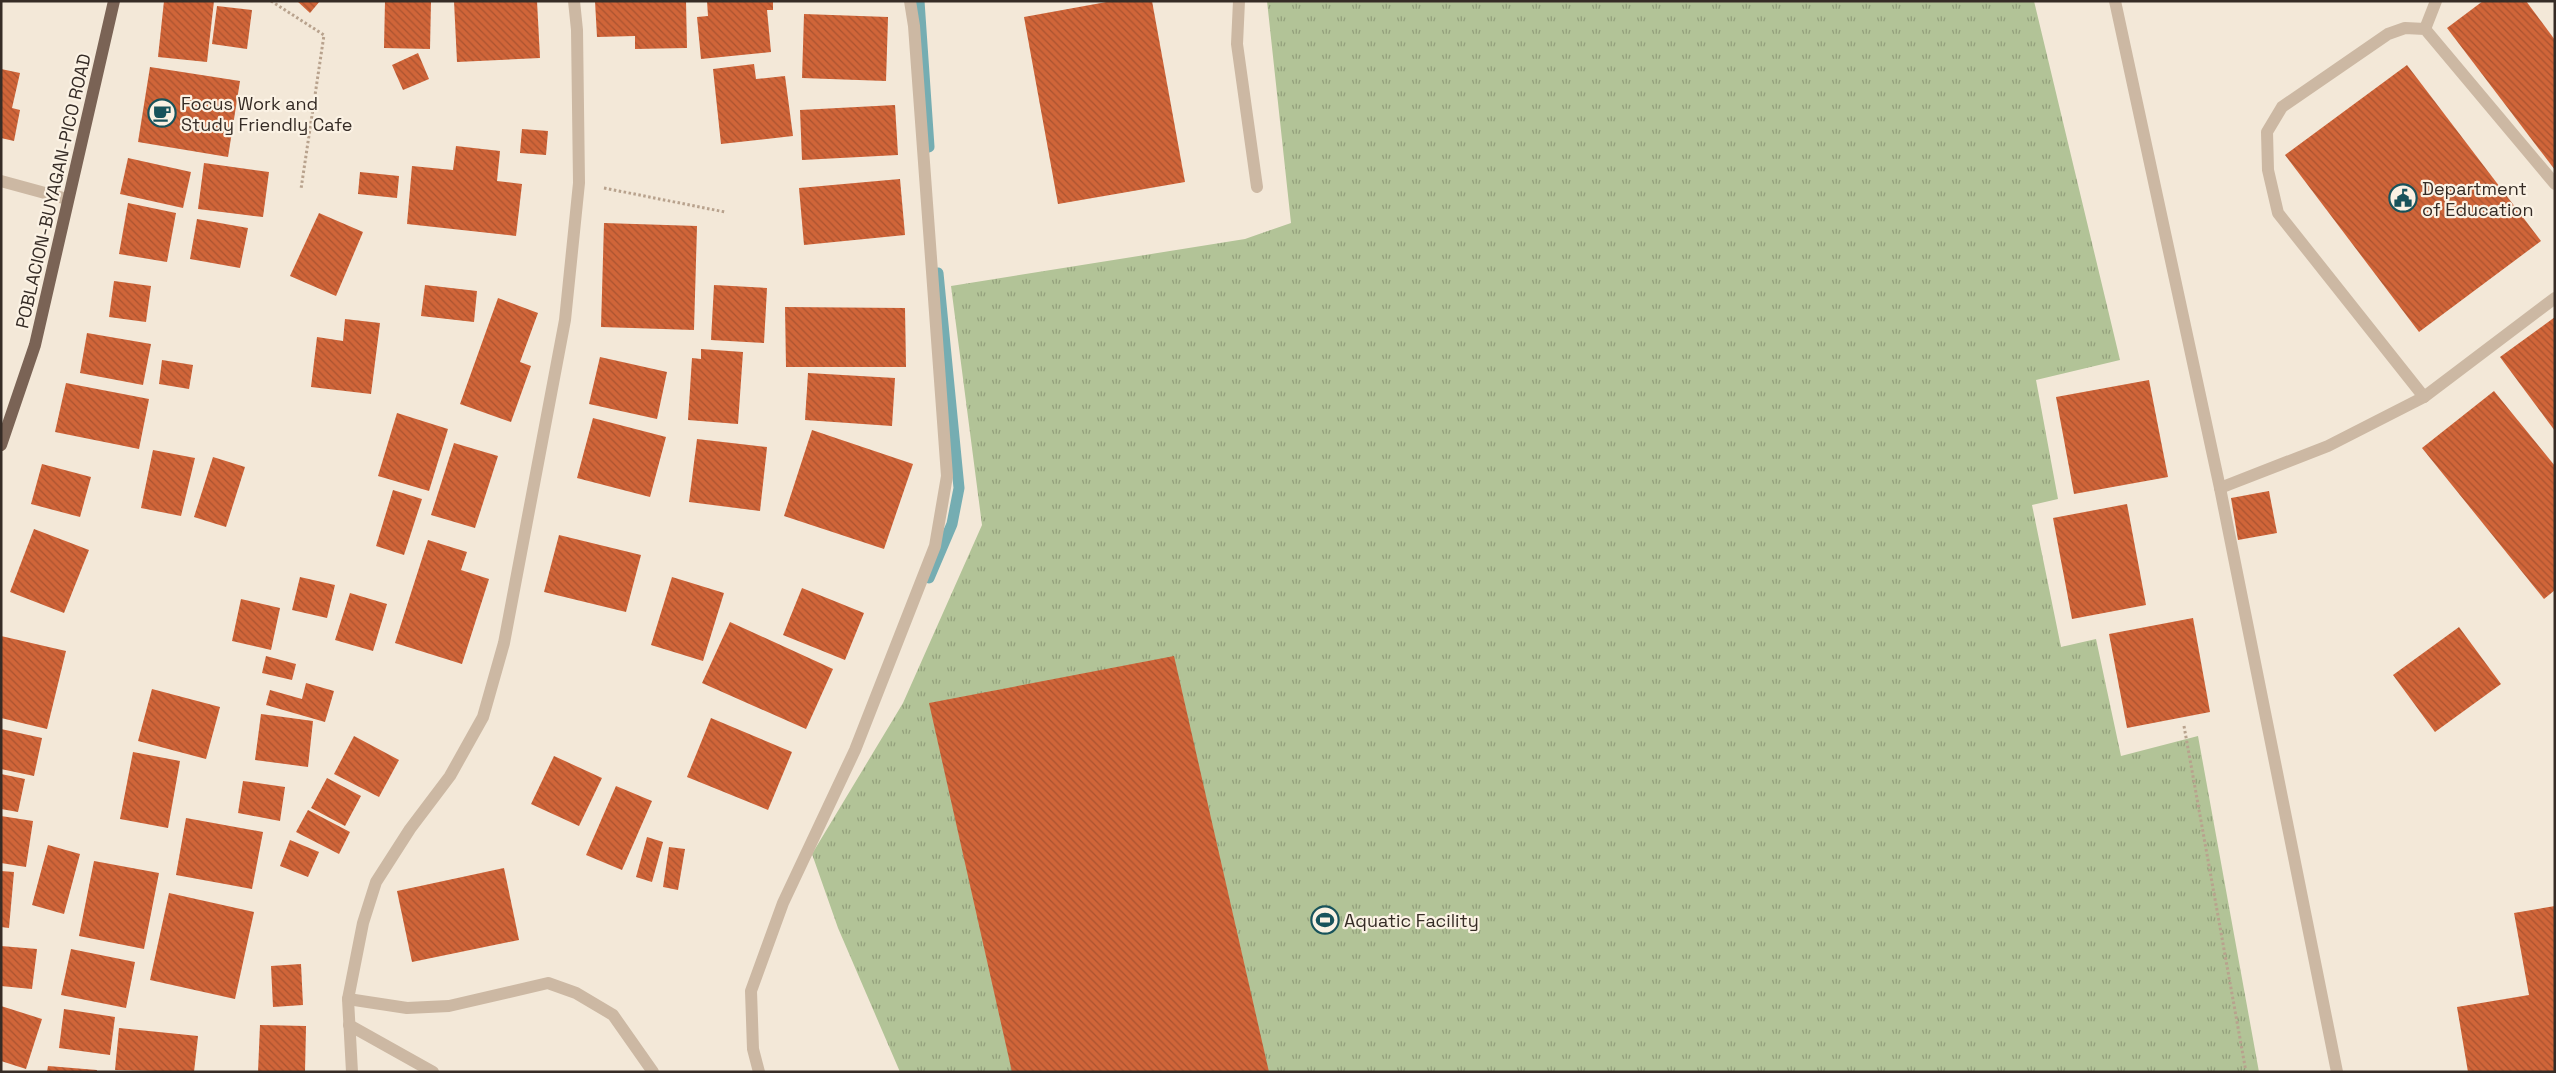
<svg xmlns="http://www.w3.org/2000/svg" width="2556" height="1073" viewBox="0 0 2556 1073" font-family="'Space Grotesk',sans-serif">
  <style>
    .grass { fill: url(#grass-tufts) }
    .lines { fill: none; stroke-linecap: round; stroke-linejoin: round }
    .stream { stroke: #75adb2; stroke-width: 11 }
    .building { fill: url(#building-back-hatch) }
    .path { stroke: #b8a28d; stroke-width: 3; stroke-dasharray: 2.5 2.5; stroke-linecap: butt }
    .minor { stroke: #ccb8a3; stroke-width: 12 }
    .major { stroke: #7a6355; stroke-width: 12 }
    .labels { text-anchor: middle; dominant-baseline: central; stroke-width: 4.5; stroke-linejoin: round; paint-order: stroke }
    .poi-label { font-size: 18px; fill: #362c26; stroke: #fbf2e4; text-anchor: start }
    .street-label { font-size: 18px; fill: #362c26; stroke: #fbf2e4 }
  </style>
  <defs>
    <pattern id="grass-tufts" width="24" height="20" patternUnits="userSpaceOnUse" patternTransform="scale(1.25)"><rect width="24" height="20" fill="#b2c397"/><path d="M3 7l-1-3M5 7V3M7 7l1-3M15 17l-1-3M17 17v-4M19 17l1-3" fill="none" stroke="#929f7b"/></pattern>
    <pattern id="building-back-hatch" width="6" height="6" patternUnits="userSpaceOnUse" patternTransform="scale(1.25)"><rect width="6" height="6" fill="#d06539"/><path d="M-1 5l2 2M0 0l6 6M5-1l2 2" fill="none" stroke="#aa5330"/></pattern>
  </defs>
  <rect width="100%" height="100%" fill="#f3e8d8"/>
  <path class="grass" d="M1267 1H2034L2120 360 2036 380 2058 499 2032 505 2061 647 2096 639 2121 756 2198 736 2259 1072H900L838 928 812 854 903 703 982 525 951 286 1245 239 1291 223Z"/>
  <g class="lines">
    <g class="stream">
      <path d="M919 1 929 147"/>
      <path d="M929 578 952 524 959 488 938 273"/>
    </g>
  </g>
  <g class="building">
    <path d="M164 1H214L207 62 158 57Z"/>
    <path d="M297 1H320L310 13Z"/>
    <path d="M385 1H431L430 49 384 48Z"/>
    <path d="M454 1H537L540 58 457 62Z"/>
    <path d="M595 1H686L687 48 635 49V36L597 37Z"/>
    <path d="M707 1H773V10H767L771 52 701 59 697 17 708 16Z"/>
    <path d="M1112 1H1152L1185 182 1058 204 1024 17Z"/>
    <path d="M2483 1H2526L2555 40V170L2447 28Z"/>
    <path d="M217 6 252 10 247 49 212 44Z"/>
    <path d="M804 14 888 17 886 81 802 78Z"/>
    <path d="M418 53 429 79 403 90 392 65Z"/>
    <path d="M754 64 756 79 785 76 793 136 721 144 713 69Z"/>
    <path d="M2407 65 2541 241 2419 332 2285 155Z"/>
    <path d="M150 67 240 81 228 157 138 142Z"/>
    <path d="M1 69 20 73 12 108 20 110 14 141 1 138Z"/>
    <path d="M895 105 898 155 802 160 800 110Z"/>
    <path d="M522 129 548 131 546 155 520 153Z"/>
    <path d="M456 146 500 151 497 181 522 184 516 236 407 224 412 166 453 170Z"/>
    <path d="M128 158 191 172 183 208 120 194Z"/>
    <path d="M204 163 269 172 263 217 198 209Z"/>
    <path d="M360 172 399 176 397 198 358 194Z"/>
    <path d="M900 179 905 235 804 245 799 188Z"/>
    <path d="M128 203 176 213 167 262 119 254Z"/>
    <path d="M319 213 363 232 336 296 290 276Z"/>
    <path d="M197 219 248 228 240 268 190 259Z"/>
    <path d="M604 223 697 226 694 330 601 327Z"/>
    <path d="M114 281 151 286 146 322 109 317Z"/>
    <path d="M425 285 477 291 474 322 421 316Z"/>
    <path d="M714 285 767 288 764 343 711 340Z"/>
    <path d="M498 298 538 313 520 362 531 366 511 422 460 404Z"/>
    <path d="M785 307 905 308 906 367H786Z"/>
    <path d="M2555 317V431L2500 357Z"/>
    <path d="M345 319 380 323 371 394 311 387 317 337 343 341Z"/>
    <path d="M87 333 151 344 143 385 80 373Z"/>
    <path d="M701 349 743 352 738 424 688 420 692 358 701 359Z"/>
    <path d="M600 357 667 372 657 419 589 404Z"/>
    <path d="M162 360 193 365 189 389 159 384Z"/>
    <path d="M808 373 895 378 892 426 805 420Z"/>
    <path d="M2149 380 2168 477 2074 494 2056 397Z"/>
    <path d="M66 383 149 399 139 449 55 432Z"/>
    <path d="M2494 391 2555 466V590L2544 599 2422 448Z"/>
    <path d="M397 413 448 429 429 491 378 476Z"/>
    <path d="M593 418 666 437 650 497 577 478Z"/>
    <path d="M812 430 913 464 884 549 784 516Z"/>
    <path d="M697 439 767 447 760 511 689 502Z"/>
    <path d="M454 443 498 456 475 528 431 515Z"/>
    <path d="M153 450 195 458 181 516 141 508Z"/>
    <path d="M213 457 245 467 226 527 194 517Z"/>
    <path d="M42 464 91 477 80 517 31 504Z"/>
    <path d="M393 490 422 499 404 555 376 546Z"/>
    <path d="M2269 491 2277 533 2238 540 2231 498Z"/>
    <path d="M2127 504 2146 605 2072 619 2053 518Z"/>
    <path d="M34 529 89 550 64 613 10 592Z"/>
    <path d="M559 535 641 555 626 612 544 592Z"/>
    <path d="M428 540 467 552 461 570 489 579 462 664 395 643Z"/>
    <path d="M300 577 335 585 327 618 292 610Z"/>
    <path d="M672 577 724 593 703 661 651 645Z"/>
    <path d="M802 588 864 613 845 660 783 635Z"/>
    <path d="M350 593 387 604 373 651 335 640Z"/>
    <path d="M241 599 280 608 271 650 232 641Z"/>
    <path d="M2193 618 2210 712 2127 728 2109 634Z"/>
    <path d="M730 622 833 669 806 729 702 683Z"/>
    <path d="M2459 627 2501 684 2435 732 2393 675Z"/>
    <path d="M1 636 66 651 47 729 1 718Z"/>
    <path d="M266 656 296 664 292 680 262 673Z"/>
    <path d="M1174 656 1269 1072H1012L929 703Z"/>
    <path d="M306 683 334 691 325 722 266 705 270 690 302 699Z"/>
    <path d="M152 689 220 707 206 759 138 741Z"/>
    <path d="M261 714 313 721 308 767 255 760Z"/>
    <path d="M711 718 792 752 768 810 687 777Z"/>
    <path d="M1 729 42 738 34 776 1 769Z"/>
    <path d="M354 736 399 760 379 797 334 774Z"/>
    <path d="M133 752 180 761 168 828 120 819Z"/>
    <path d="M554 756 602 778 579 826 531 804Z"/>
    <path d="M1 774 25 779 18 812 1 809Z"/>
    <path d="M327 778 361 796 345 826 311 808Z"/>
    <path d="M243 781 285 787 280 821 238 813Z"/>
    <path d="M616 786 652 801 622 870 586 855Z"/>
    <path d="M308 810 350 832 339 854 296 832Z"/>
    <path d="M1 816 33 821 26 867 1 863Z"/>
    <path d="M186 818 263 832 252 889 176 875Z"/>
    <path d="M647 837 663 842 652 882 636 877Z"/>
    <path d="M290 840 319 852 308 877 280 866Z"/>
    <path d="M48 845 80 854 64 914 32 905Z"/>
    <path d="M669 847 685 849 678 890 663 887Z"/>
    <path d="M94 861 159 873 144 949 79 936Z"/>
    <path d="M504 868 519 940 412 962 397 891Z"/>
    <path d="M1 871 14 872 9 928 1 927Z"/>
    <path d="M169 893 254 912 235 999 150 980Z"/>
    <path d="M2555 906V1072H2468L2457 1007 2529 995 2514 913Z"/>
    <path d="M1 946 37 949 32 989 1 986Z"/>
    <path d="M71 949 135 962 126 1008 61 995Z"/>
    <path d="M301 964 303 1005 273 1007 271 966Z"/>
    <path d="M1 1006 42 1019 26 1069 1 1061Z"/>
    <path d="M64 1009 115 1017 110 1055 59 1048Z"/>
    <path d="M260 1025 306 1026 305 1072H258Z"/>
    <path d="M119 1028 198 1036 194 1072 115 1070Z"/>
    <path d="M48 1066 97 1070V1072H47Z"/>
  </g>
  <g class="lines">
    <g class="path">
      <path d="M271 1 324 35 301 189"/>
      <path d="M604 188 725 212"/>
      <path d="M2184 726 2246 1072"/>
    </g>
    <g class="minor">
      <path d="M1239 1 1237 44 1257 187"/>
      <path d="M2115 1 2220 488 2337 1072"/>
      <path d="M2425 29 2436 1"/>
      <path d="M1 181 67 199"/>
      <path d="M2424 397 2278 213 2268 170 2267 132 2282 107 2388 34 2405 28 2425 29 2555 184"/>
      <path d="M2220 488 2328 446 2424 397 2555 298"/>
      <path d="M348 999 407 1008 449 1006 548 983 576 993 613 1015 653 1072"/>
      <path d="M349 1025 433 1072"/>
      <path d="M352 1072 348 999 363 923 376 882 410 829 450 776 483 717 504 643 565 320 579 183 577 30 574 1"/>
      <path d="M759 1072 753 1049 751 991 783 903 855 750 935 546 947 476 914 26 910 1"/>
    </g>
    <path class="major" d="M1 445 35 345 114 1"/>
  </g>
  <defs>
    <g id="cafe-ring" transform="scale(1.4375)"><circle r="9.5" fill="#fbf2e4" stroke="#18535b" stroke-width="1.5"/><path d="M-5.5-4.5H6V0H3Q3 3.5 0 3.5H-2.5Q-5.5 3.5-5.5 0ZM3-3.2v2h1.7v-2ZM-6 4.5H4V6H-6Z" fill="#18535b"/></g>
    <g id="civic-ring" transform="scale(1.4375)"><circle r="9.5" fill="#fbf2e4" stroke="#18535b" stroke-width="1.5"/><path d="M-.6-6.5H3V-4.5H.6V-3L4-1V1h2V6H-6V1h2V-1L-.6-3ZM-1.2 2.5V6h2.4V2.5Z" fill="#18535b"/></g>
    <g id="stadium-ring" transform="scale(1.4375)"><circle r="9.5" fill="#fbf2e4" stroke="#18535b" stroke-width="1.5"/><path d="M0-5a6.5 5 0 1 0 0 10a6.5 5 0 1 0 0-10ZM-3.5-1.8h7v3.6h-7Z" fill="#18535b"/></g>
  </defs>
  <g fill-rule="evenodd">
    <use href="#cafe-ring" x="162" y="113"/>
    <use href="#civic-ring" x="2403" y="198"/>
    <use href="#stadium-ring" x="1325" y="920"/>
  </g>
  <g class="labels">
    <g class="poi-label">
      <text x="181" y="103">Focus Work and<tspan x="181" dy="21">Study Friendly Cafe</tspan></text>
      <text x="2422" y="188">Department<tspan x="2422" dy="21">of Education</tspan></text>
      <text x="1344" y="920">Aquatic Facility</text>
    </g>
    <g class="street-label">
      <text transform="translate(53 191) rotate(-77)">POBLACION-BUYAGAN-PICO ROAD</text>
    </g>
  </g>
  <rect width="2556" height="1073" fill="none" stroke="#362c26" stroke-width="5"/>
</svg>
